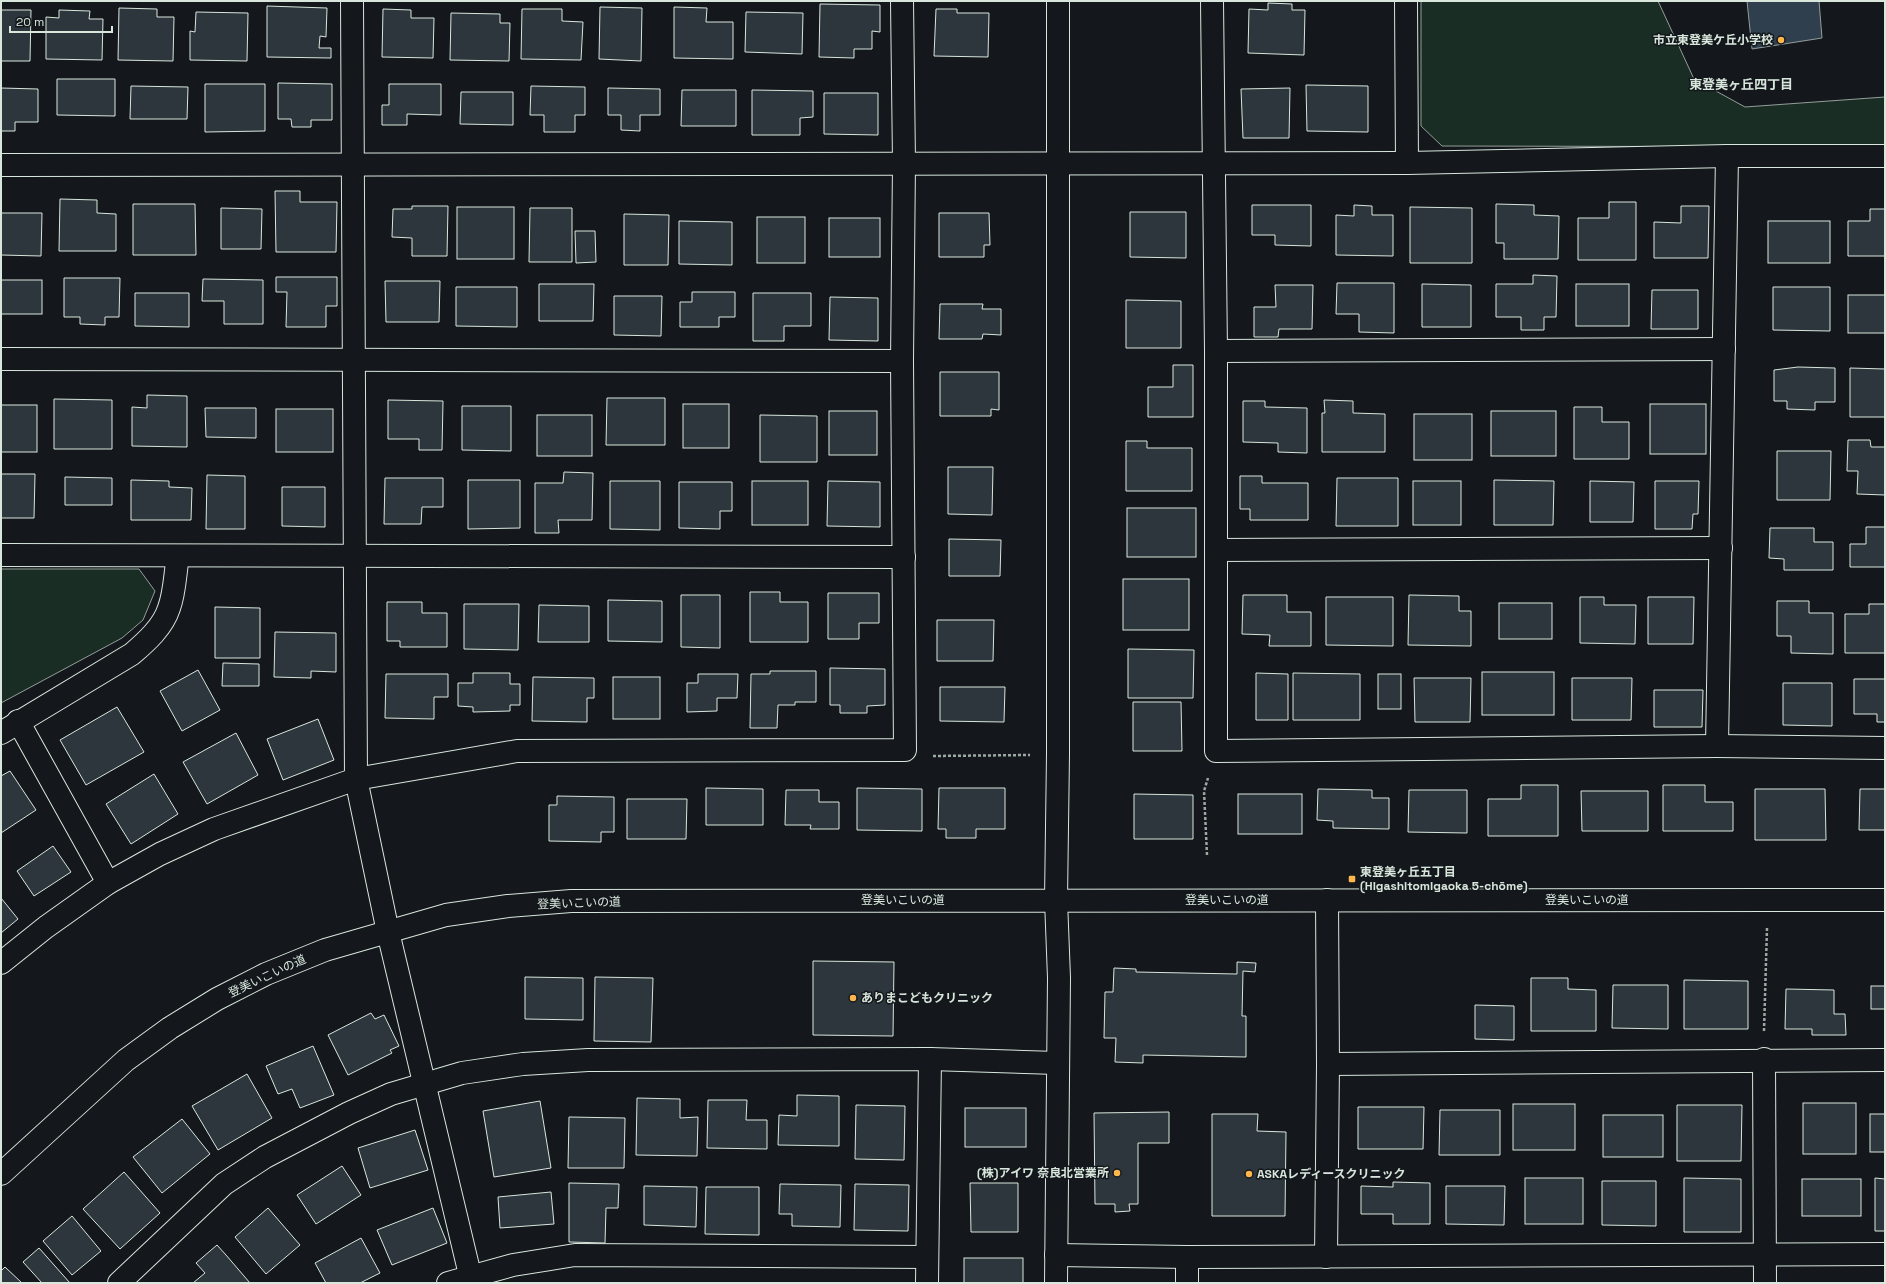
<svg xmlns="http://www.w3.org/2000/svg" width="1886" height="1284" viewBox="0 0 1886 1284" font-family="'Space Grotesk','Noto Sans JP',sans-serif">
  <style>
    .green { fill: #1a2d24; stroke: #939e99 }
    .water { fill: #2f3f4d; stroke: #939e99 }
    .building { fill: #2c363c; stroke: #d8e6dc }
    .lines { fill: none; stroke-linecap: round; stroke-linejoin: round }
    .minor-casing { stroke: #d8e6dc; stroke-width: 24 }
    .tertiary-casing { stroke: #d8e6dc; stroke-width: 24 }
    .path { stroke: #9da8a2; stroke-width: 2.5; stroke-dasharray: 3 2; stroke-linecap: butt }
    .minor { stroke: #14181c; stroke-width: 22 }
    .tertiary { stroke: #14181c; stroke-width: 22 }
    .poi-dot { fill: #ffb74d; stroke: #14181c; stroke-width: 1.5 }
    .labels { text-anchor: middle; dominant-baseline: central; stroke-width: 3; stroke-linejoin: round; paint-order: stroke }
    .poi-label { font-size: 12px; font-weight: bold; fill: #d8e6dc; stroke: #14181c; text-anchor: start }
    .street-label { font-size: 12px; fill: #d8e6dc; stroke: #14181c }
    .neighbourhood-label { font-size: 13px; font-weight: bold; fill: #d8e6dc; stroke: #14181c }
  </style>
  <rect width="100%" height="100%" fill="#14181c"/>
  <g class="green">
    <path d="M1421 1H1658L1694 79 1745 107 1885 97V147L1442 146 1421 126Z"/>
    <path d="M1 569H139L155 591 143 620 122 638 1 703Z"/>
  </g>
  <path class="water" d="M1747 1H1819L1822 38 1752 49Z"/>
  <g class="building">
    <path d="M1268 3 1292 4V10H1305L1304 55 1248 53 1249 9 1268 10Z"/>
    <path d="M820 4 880 5V32L872 31V49H854V58L819 57Z"/>
    <path d="M267 6 327 8 326 37 320 36 319 48H331V58L267 57Z"/>
    <path d="M600 7 642 8 641 61 599 59Z"/>
    <path d="M674 7 707 8 706 22H733V59L674 58Z"/>
    <path d="M119 8 157 9V17H174L173 61 118 60Z"/>
    <path d="M383 9 411 10V18H434L433 58 382 57Z"/>
    <path d="M522 9H562V21L583 22 581 60 521 59Z"/>
    <path d="M936 9H957V13H989L988 57 934 56Z"/>
    <path d="M1 10H31L30 61H1Z"/>
    <path d="M59 10 90 11 89 19H103L102 60 46 59V17L59 18Z"/>
    <path d="M196 12 248 13 247 61 190 60V31L195 32Z"/>
    <path d="M746 12 803 13 802 54 745 52Z"/>
    <path d="M451 13 500 14V23H510L509 61 450 60Z"/>
    <path d="M57 79H115V116L57 115Z"/>
    <path d="M278 83 332 84V120H311V127H292L291 119H278Z"/>
    <path d="M205 84H265V131L205 132Z"/>
    <path d="M389 84H441V115L407 114V125H382V105H389Z"/>
    <path d="M1306 85 1368 86V132L1307 131Z"/>
    <path d="M131 86 188 87 187 119H130Z"/>
    <path d="M531 86 585 87V115H575V132H544V115H530Z"/>
    <path d="M1 88 38 89V122H15V131H1Z"/>
    <path d="M608 88 660 89V115H640V131L621 130V115H608Z"/>
    <path d="M1290 88 1289 138H1243L1241 89Z"/>
    <path d="M682 90H736V126H681Z"/>
    <path d="M752 90 813 91V117L800 118V135H752Z"/>
    <path d="M461 92H513V125L460 124Z"/>
    <path d="M824 93H878V135L824 134Z"/>
    <path d="M275 191H300V202H337L336 252H276Z"/>
    <path d="M60 199 97 200V213L116 214V251H59Z"/>
    <path d="M1609 202H1636V260H1578V218H1609Z"/>
    <path d="M133 204H195L196 255H133Z"/>
    <path d="M1496 204 1534 205V215L1559 216 1558 259H1504V243H1496Z"/>
    <path d="M1252 205H1311V246L1275 245V235H1252Z"/>
    <path d="M1354 205 1372 206V215H1393V256L1336 255V215L1354 216Z"/>
    <path d="M412 206H448L447 256H412V238L392 237 393 209H412Z"/>
    <path d="M1681 206H1709L1708 258H1654V222L1681 223Z"/>
    <rect x="457" y="207" width="57" height="52"/>
    <path d="M1410 207 1472 208V263H1410Z"/>
    <path d="M221 208 262 209 261 249H221Z"/>
    <path d="M530 208H572V262H529Z"/>
    <path d="M1870 209H1885V256H1848V221H1870Z"/>
    <path d="M1130 212H1186V258L1130 257Z"/>
    <path d="M1 213H42L41 256 1 255Z"/>
    <path d="M939 213H989L990 245H984V257H939Z"/>
    <path d="M624 214 669 215 668 265H624Z"/>
    <rect x="757" y="217" width="48" height="46"/>
    <rect x="829" y="218" width="51" height="39"/>
    <path d="M679 221 732 222V265L679 264Z"/>
    <rect x="1768" y="221" width="62" height="42"/>
    <path d="M575 231H595L596 262 576 263Z"/>
    <path d="M1533 275 1557 276 1556 317H1544V330H1521V317H1496V284H1533Z"/>
    <path d="M276 277H337V306H326V327H286L287 292H276Z"/>
    <path d="M64 278H120L119 317H105V325L80 324V317H64Z"/>
    <path d="M203 279 263 280V324H224V301H202Z"/>
    <rect x="1" y="280" width="41" height="34"/>
    <path d="M385 281H440L439 322H386Z"/>
    <path d="M1337 283H1394V333L1359 332V314H1336Z"/>
    <path d="M539 284H594L593 321H539Z"/>
    <path d="M1422 284 1471 285V327H1422Z"/>
    <rect x="1576" y="284" width="53" height="42"/>
    <path d="M1275 285H1313L1312 329H1279L1278 337H1254V307H1276Z"/>
    <path d="M456 287H517V327L456 326Z"/>
    <path d="M1773 287H1830V331L1773 330Z"/>
    <path d="M1652 290H1698V329H1651Z"/>
    <path d="M692 292H735V317H719V327H680V302H692Z"/>
    <path d="M135 293H189V327L135 326Z"/>
    <path d="M753 293H811V326H784V341H753Z"/>
    <rect x="1848" y="295" width="37" height="38"/>
    <path d="M614 296H662L661 336 614 335Z"/>
    <path d="M830 297 878 298V341L829 340Z"/>
    <path d="M1126 300 1181 301V348H1126Z"/>
    <path d="M940 304H983L982 309H1001V335L983 334 982 339H939Z"/>
    <path d="M1173 365H1193V417H1148V387H1173Z"/>
    <path d="M1798 367 1835 368V402H1815V410L1787 409V401H1774V370Z"/>
    <path d="M1850 368 1885 369V417H1850Z"/>
    <path d="M940 372H999V410L991 409V416H940Z"/>
    <path d="M147 395 187 396V447L132 446V407L147 408Z"/>
    <path d="M607 398H665V445H606Z"/>
    <path d="M54 399 112 400V449H54Z"/>
    <path d="M388 400 443 401 442 450H419V439H388Z"/>
    <path d="M1324 400 1353 401V413L1385 414V452H1322V413H1325Z"/>
    <path d="M1243 401H1265V407L1307 408V453L1278 452V443L1243 442Z"/>
    <rect x="683" y="404" width="46" height="44"/>
    <rect x="1650" y="404" width="56" height="50"/>
    <rect x="1" y="405" width="36" height="47"/>
    <path d="M462 406H511V451L462 450Z"/>
    <path d="M1574 407H1602V422H1629V459H1574Z"/>
    <path d="M205 408H256V438L206 437Z"/>
    <rect x="276" y="409" width="57" height="43"/>
    <rect x="829" y="411" width="48" height="44"/>
    <rect x="1491" y="411" width="65" height="45"/>
    <rect x="1414" y="414" width="58" height="46"/>
    <rect x="537" y="415" width="55" height="41"/>
    <path d="M760 415 817 416V462H760Z"/>
    <path d="M1848 440H1870L1871 447H1885V495L1857 494 1858 471H1847Z"/>
    <path d="M1126 441H1147V448H1192V491H1126Z"/>
    <path d="M1777 451H1831L1830 500H1777Z"/>
    <path d="M948 467H993L992 515 948 514Z"/>
    <path d="M564 472 593 473 592 520H558L559 533H535V483H563Z"/>
    <path d="M1 474H35L34 518H1Z"/>
    <path d="M207 475 245 476V529H206Z"/>
    <path d="M1240 476H1262V483H1308V520H1250V509H1240Z"/>
    <path d="M65 477 112 478V505H65Z"/>
    <path d="M385 478H443V507H422L421 524H384Z"/>
    <path d="M1337 478H1398V526H1336Z"/>
    <path d="M131 480 169 481V487L192 488 191 520H131Z"/>
    <path d="M468 480H520V528L468 529Z"/>
    <path d="M1494 480 1554 481 1553 525H1494Z"/>
    <path d="M610 481H660V530L610 529Z"/>
    <rect x="752" y="481" width="56" height="44"/>
    <path d="M828 481 880 482V527L827 526Z"/>
    <rect x="1413" y="481" width="48" height="44"/>
    <path d="M1590 481 1634 482 1633 522H1590Z"/>
    <path d="M1655 481H1699L1698 514H1693L1692 529H1655Z"/>
    <path d="M679 482H732V511H720V529L679 528Z"/>
    <path d="M282 487H325V527L282 526Z"/>
    <rect x="1127" y="508" width="69" height="49"/>
    <path d="M1866 527H1885V567H1850V544H1866Z"/>
    <path d="M1770 528H1814V542H1833V570H1784V559L1769 558Z"/>
    <path d="M949 539 1001 540 1000 576H949Z"/>
    <rect x="1123" y="579" width="66" height="51"/>
    <path d="M750 592H780V602H808V642H750Z"/>
    <path d="M828 593H879V623H859V639H828Z"/>
    <path d="M681 595H720V648L681 647Z"/>
    <path d="M1243 595H1287V612H1311V646H1269L1270 635 1242 634Z"/>
    <path d="M1409 595 1459 596V611H1471V646L1408 645Z"/>
    <path d="M1326 597H1393V646L1326 645Z"/>
    <path d="M1580 597H1604V605H1636L1635 644 1580 643Z"/>
    <path d="M1648 597H1694L1693 644H1648Z"/>
    <path d="M608 600 662 601V642L608 641Z"/>
    <path d="M1777 601H1809V613H1833V654L1791 653V636H1777Z"/>
    <path d="M387 602H422V613H447V647H400V641H387Z"/>
    <rect x="1499" y="603" width="53" height="36"/>
    <path d="M464 604H519L518 650 464 649Z"/>
    <path d="M1869 604H1885V653H1845V614H1869Z"/>
    <path d="M539 605 589 606V642H538Z"/>
    <path d="M215 607 260 608V658H215Z"/>
    <path d="M937 620H994L993 661H937Z"/>
    <path d="M275 632 336 633V672L311 671V678L274 677Z"/>
    <path d="M1128 649 1194 650 1193 698H1128Z"/>
    <path d="M223 663 259 664V686H222Z"/>
    <path d="M830 668 885 669V705L867 706V713H840V705H830Z"/>
    <path d="M198 670 220 710 182 731 160 691Z"/>
    <path d="M770 671H816V702H795V705H778L777 728H750L751 674H770Z"/>
    <rect x="1482" y="672" width="72" height="43"/>
    <path d="M473 673H510V684H520V705H510V711L473 712V707L458 706V683H473Z"/>
    <path d="M1256 673 1288 674V720H1256Z"/>
    <path d="M1293 673 1360 674V720H1293Z"/>
    <path d="M386 674H448V697H434V719L385 718Z"/>
    <path d="M698 674H738L737 698H717V711L687 712V683H698Z"/>
    <rect x="1378" y="674" width="23" height="35"/>
    <path d="M533 677 594 678V698H587V722L532 721Z"/>
    <rect x="613" y="677" width="47" height="42"/>
    <path d="M1414 678H1471L1470 722H1415Z"/>
    <path d="M1572 678H1632L1631 720H1572Z"/>
    <path d="M1854 679H1885V722H1877V714H1854Z"/>
    <path d="M1783 683H1832V726L1783 725Z"/>
    <path d="M940 687H1005L1004 722 940 721Z"/>
    <path d="M1654 690H1703L1702 727H1654Z"/>
    <path d="M1133 702H1181L1182 751H1133Z"/>
    <path d="M117 707 144 752 86 785 60 740Z"/>
    <path d="M318 719 334 760 283 780 267 739Z"/>
    <path d="M236 733 258 775 207 804 183 762Z"/>
    <path d="M10 771 36 810 1 833V776Z"/>
    <path d="M154 774 178 814 131 844 106 804Z"/>
    <path d="M1521 785H1558V836H1488V799H1521Z"/>
    <path d="M1663 785H1705V802H1733V831H1663Z"/>
    <path d="M706 788 763 789V825H706Z"/>
    <path d="M857 788 922 789V831L857 830Z"/>
    <path d="M939 788H1005V829H976V838H946V829H938Z"/>
    <path d="M1318 789 1372 790V798H1389V829L1333 828V821L1317 820Z"/>
    <path d="M1755 789H1825L1826 840H1755Z"/>
    <path d="M1860 789H1885V830H1859Z"/>
    <path d="M786 790H819V802H839V829H810L811 825H785Z"/>
    <path d="M1409 790H1467V833L1408 832Z"/>
    <path d="M1581 791H1648V831H1582Z"/>
    <path d="M1134 794 1193 795V839H1134Z"/>
    <rect x="1238" y="794" width="64" height="40"/>
    <path d="M557 796 614 797V832H601V842L549 841V805H557Z"/>
    <path d="M627 799H687L686 839H627Z"/>
    <path d="M53 846 71 872 34 896 17 871Z"/>
    <path d="M1 898 18 919 1 933Z"/>
    <path d="M813 961 894 962 893 1036 813 1035Z"/>
    <path d="M1237 962 1256 963 1255 972 1243 971 1242 1016H1246V1057L1143 1055V1063L1115 1062 1116 1038H1104L1105 992H1113L1114 968 1136 969V972L1237 974Z"/>
    <path d="M525 977 583 978V1020L525 1019Z"/>
    <path d="M595 977 653 978 651 1042 594 1041Z"/>
    <path d="M1531 978H1568V989L1596 990V1031H1531Z"/>
    <path d="M1684 980 1748 981V1029H1684Z"/>
    <path d="M1613 985H1668V1029L1612 1028Z"/>
    <rect x="1871" y="986" width="14" height="23"/>
    <path d="M1786 989 1834 990V1014H1845L1846 1035H1812V1029H1785Z"/>
    <path d="M1475 1005 1514 1006V1040L1475 1039Z"/>
    <path d="M371 1013 375 1019 384 1015 399 1046 390 1050 392 1053 348 1075 328 1035Z"/>
    <path d="M313 1046 334 1095 300 1108 292 1089 278 1094 266 1066Z"/>
    <path d="M247 1074 272 1118 218 1150 192 1106Z"/>
    <path d="M797 1095 839 1096V1146L778 1145 779 1115 797 1116Z"/>
    <path d="M637 1098 680 1099V1118L698 1117 697 1156 636 1155Z"/>
    <path d="M708 1100H747L746 1120H767V1149L707 1148Z"/>
    <path d="M540 1101 551 1168 494 1177 483 1111Z"/>
    <rect x="1803" y="1103" width="53" height="51"/>
    <rect x="1513" y="1104" width="62" height="46"/>
    <path d="M856 1105 905 1106 904 1160 855 1159Z"/>
    <path d="M1677 1105H1742L1741 1161H1677Z"/>
    <path d="M1358 1107H1424L1423 1149H1358Z"/>
    <rect x="965" y="1108" width="61" height="39"/>
    <path d="M1440 1110H1500V1155H1439Z"/>
    <path d="M1169 1112V1143H1138V1204H1129L1130 1211 1115 1212V1204H1095L1094 1113Z"/>
    <path d="M1212 1114H1258L1257 1131 1286 1132 1285 1216H1212Z"/>
    <rect x="1870" y="1114" width="15" height="38"/>
    <rect x="1603" y="1115" width="60" height="42"/>
    <path d="M569 1117 625 1118 624 1168H568Z"/>
    <path d="M182 1119 210 1154 162 1193 133 1157Z"/>
    <path d="M415 1130 428 1170 370 1188 358 1148Z"/>
    <path d="M342 1166 361 1195 316 1224 297 1195Z"/>
    <path d="M124 1172 160 1213 120 1249 83 1209Z"/>
    <rect x="1525" y="1178" width="58" height="46"/>
    <path d="M1684 1178 1741 1179V1232H1684Z"/>
    <path d="M1875 1178 1885 1179V1231H1875Z"/>
    <rect x="1802" y="1179" width="59" height="37"/>
    <path d="M1602 1181H1656V1226L1602 1225Z"/>
    <path d="M1393 1182 1430 1183V1224H1393V1214H1361V1186L1393 1187Z"/>
    <path d="M569 1183 619 1184 618 1208H606L605 1243 569 1242Z"/>
    <path d="M970 1183H1018V1232H971Z"/>
    <path d="M780 1184 841 1185 840 1227 792 1226V1214H779Z"/>
    <path d="M855 1184 909 1185 908 1231 854 1230Z"/>
    <path d="M644 1186 697 1187 696 1227 644 1225Z"/>
    <path d="M1446 1186H1505L1504 1225 1446 1224Z"/>
    <path d="M706 1187H759V1235L705 1234Z"/>
    <path d="M551 1192 554 1224 500 1228 498 1197Z"/>
    <path d="M268 1208 300 1245 266 1274 235 1237Z"/>
    <path d="M433 1208 447 1243 392 1265 377 1230Z"/>
    <path d="M72 1216 101 1251 72 1275 43 1241Z"/>
    <path d="M361 1238 380 1273 360 1283H326L315 1263Z"/>
    <path d="M217 1245 226 1255 250 1283H193L205 1273 196 1263Z"/>
    <path d="M39 1248 70 1283H42L23 1262Z"/>
    <rect x="964" y="1258" width="59" height="25"/>
    <path d="M5 1267 22 1283H1V1271Z"/>
  </g>
  <g class="lines">
    <g class="minor-casing">
      <g id="minor">
        <path d="M352 1 356 779 388 932 472 1283"/>
        <path d="M1212 1 1216 351V751L1717 746 1885 748"/>
        <path d="M1406 1 1407 163"/>
        <path d="M1 165 1407 163 1727 156H1885"/>
        <path d="M1216 351 1724 349"/>
        <path d="M1 359 902 361"/>
        <path d="M1216 550 1721 548"/>
        <path d="M1 555 904 557"/>
        <path d="M18 721 108 883"/>
        <path d="M1 733 132 654C146 642 163 627 169 608 175 592 175 573 178 556"/>
        <path d="M1717 746 1727 156"/>
        <path d="M1 963 46 927 108 883 160 854 214 829 356 779 517 751 905 750 902 361 904 163 902 1"/>
        <path d="M1764 1059 1765 1283"/>
        <path d="M1328 1064 1885 1060"/>
        <path d="M1056 1255 1187 1257 1885 1254"/>
        <path d="M1326 1257 1328 1064 1327 900"/>
        <path d="M119 1283 224 1184 265 1157 349 1113 391 1094 462 1073 523 1064 588 1060 930 1059 1057 1063"/>
        <path d="M448 1283 513 1265 575 1255 927 1257"/>
        <path d="M927 1283 930 1059"/>
        <path d="M1187 1283V1257"/>
      </g>
    </g>
    <g class="tertiary-casing">
      <g id="tertiary">
        <path d="M1 1174 126 1060 170 1028 217 999 266 974 325 950 446 915 508 906 571 901 1885 900"/>
        <path d="M1056 1283 1059 978 1056 900 1058 754V1"/>
      </g>
    </g>
    <g class="path">
      <path d="M933 756 1030 755"/>
      <path d="M1207 855 1204 791 1208 778"/>
      <path d="M1764 1031 1767 928"/>
    </g>
    <use href="#minor" class="minor"/>
    <use href="#tertiary" class="tertiary"/>
  </g>
  <g class="poi-dot">
    <circle cx="1781" cy="40" r="4"/>
    <rect x="1348" y="875" width="8" height="8" rx="2"/>
    <circle cx="853" cy="998" r="4"/>
    <circle cx="1117" cy="1173" r="4"/>
    <circle cx="1249" cy="1174" r="4"/>
  </g>
  <g class="labels">
    <g class="poi-label">
      <text x="1773" y="40" text-anchor="end">市立東登美ケ丘小学校</text>
      <text x="1360" y="872">東登美ヶ丘五丁目<tspan x="1360" dy="14">(Higashitomigaoka 5-chōme)</tspan></text>
      <text x="861" y="998">ありまこどもクリニック</text>
      <text x="1109" y="1173" text-anchor="end">(株)アイワ 奈良北営業所</text>
      <text x="1257" y="1174">ASKAレディースクリニック</text>
    </g>
    <g class="street-label">
      <text x="903" y="900">登美いこいの道</text>
      <text x="1227" y="900">登美いこいの道</text>
      <text x="1587" y="900">登美いこいの道</text>
      <text transform="translate(579 903) rotate(-2)">登美いこいの道</text>
      <text transform="translate(267 976) rotate(-25)">登美いこいの道</text>
    </g>
    <g class="neighbourhood-label">
      <text x="1741" y="84">東登美ヶ丘四丁目</text>
    </g>
  </g>
  <rect width="1886" height="1284" fill="none" stroke="#d8e6dc" stroke-width="4"/>
  <path d="M10 26v6h102v-6" fill="none" stroke="#d8e6dc" stroke-width="2"/>
  <text x="16" y="26" font-size="12" fill="#d8e6dc" stroke="#14181c" stroke-width="3" paint-order="stroke">20 m</text>
</svg>
